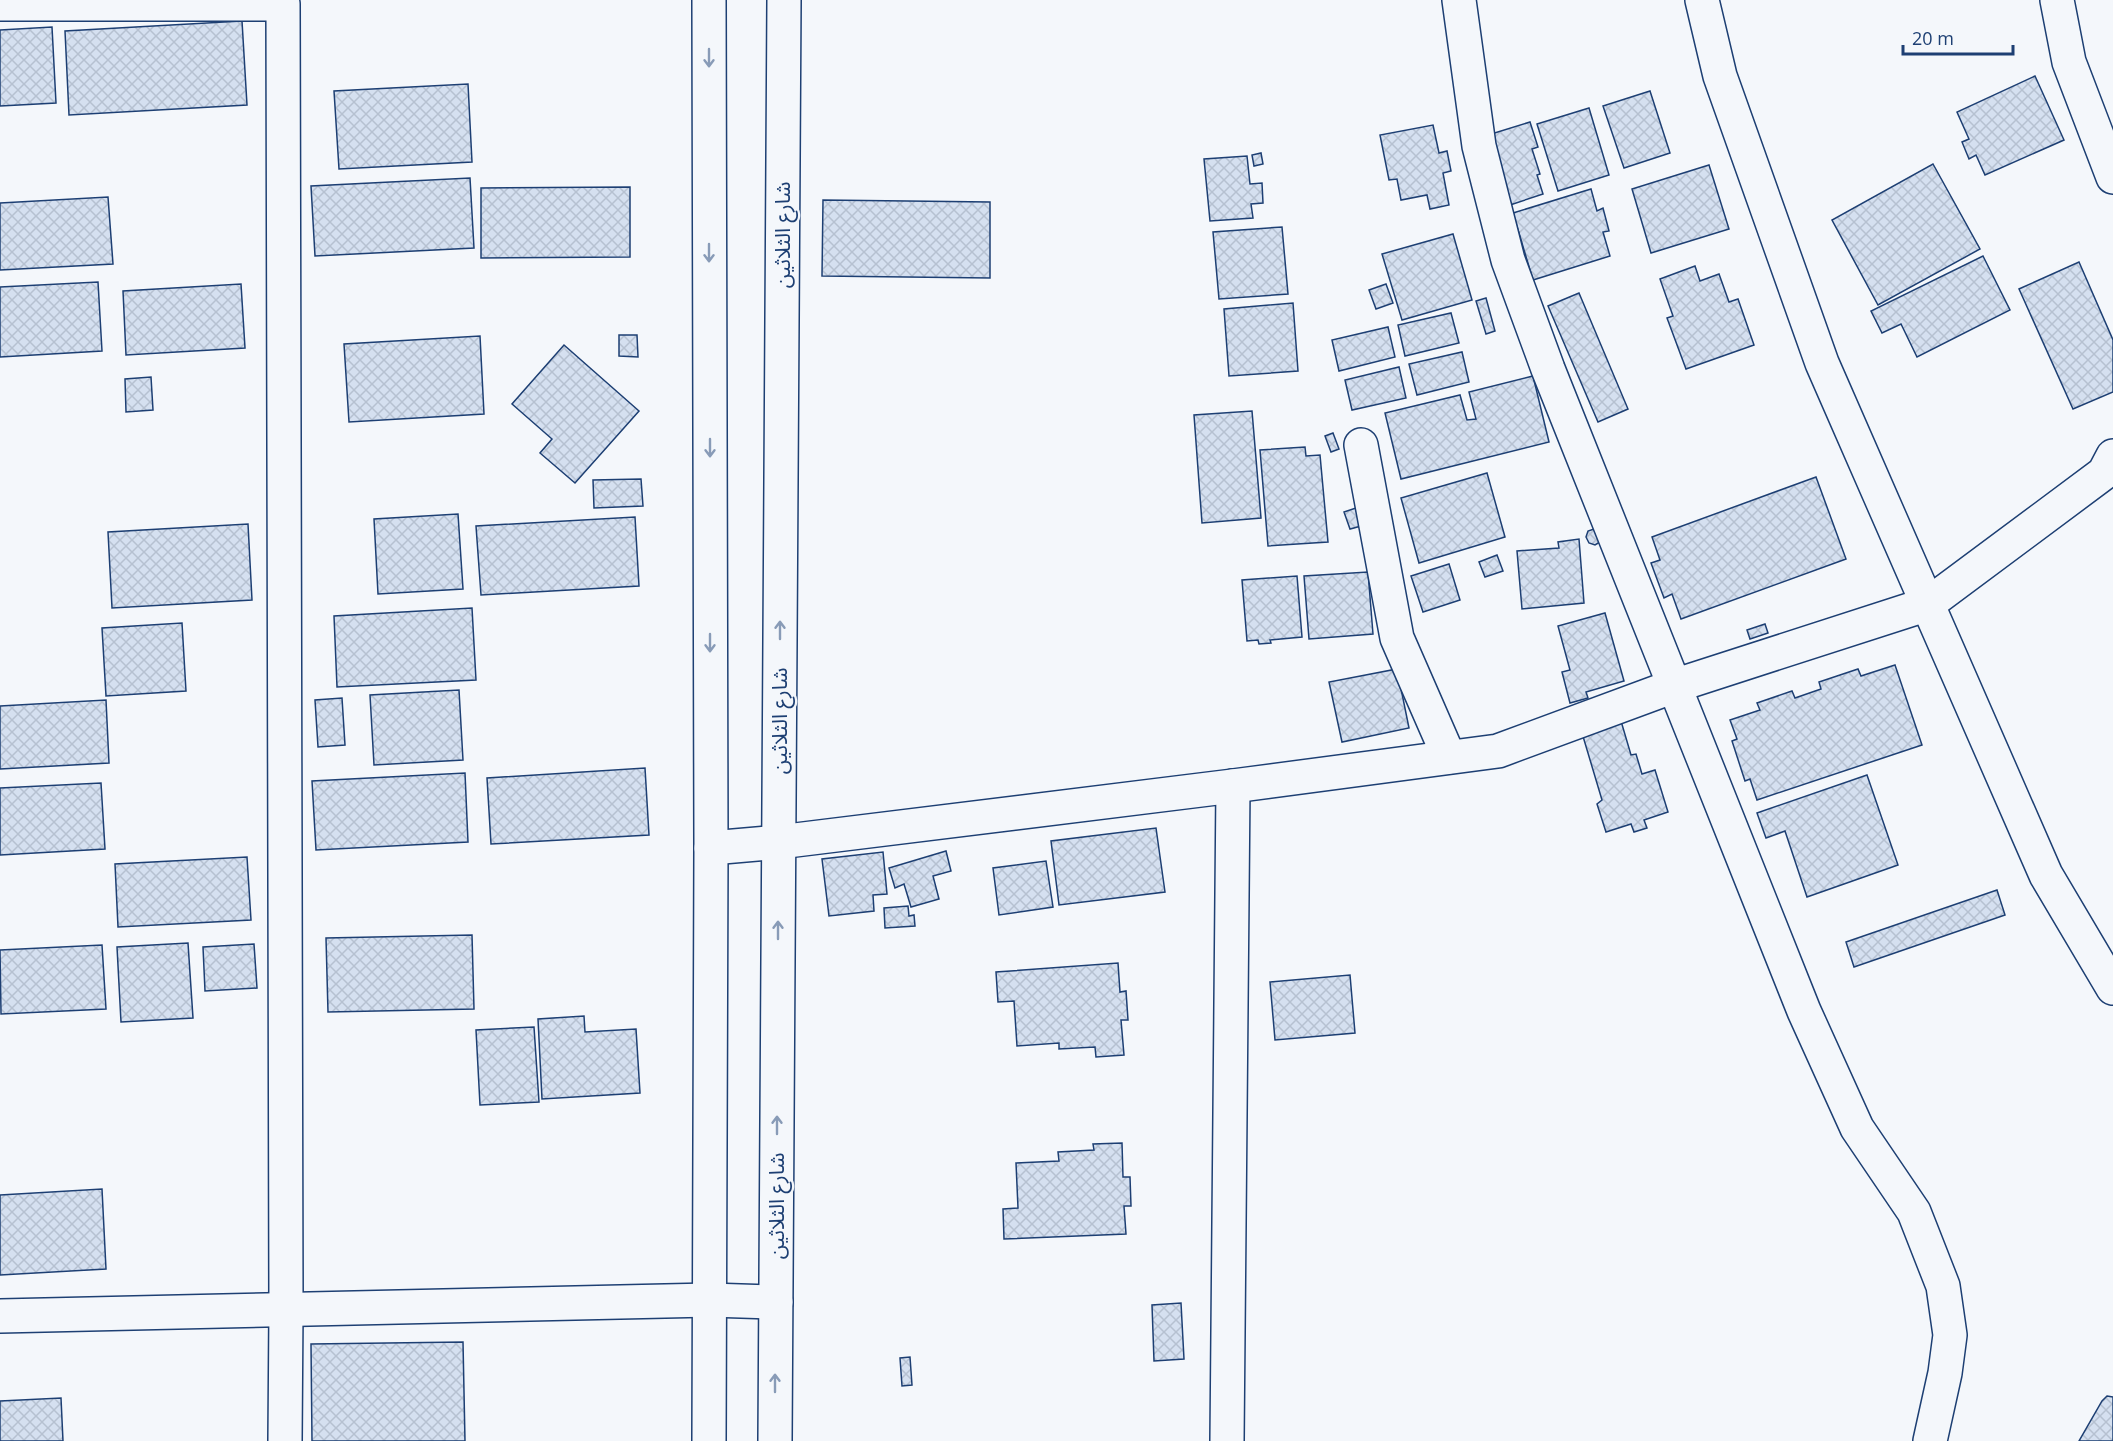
<svg xmlns="http://www.w3.org/2000/svg" width="2113" height="1441" viewBox="0 0 2113 1441" font-family="'Open Sans','Noto Sans Arabic',sans-serif">
  <style>
    .building { fill: url(#building-cross-hatch); stroke: #1d3f73; stroke-width: 1.5 }
    .lines { fill: none; stroke-linecap: round; stroke-linejoin: round }
    .minor-casing { stroke: #1d3f73; stroke-width: 36 }
    .minor { stroke: #f4f7fb; stroke-width: 33 }
    .oneway { stroke: #889bb7 }
    .labels { text-anchor: middle; dominant-baseline: central; stroke-width: 4.5; stroke-linejoin: round; paint-order: stroke }
    .street-label { font-size: 21px; fill: #1d3f73; stroke: #f4f7fb }
  </style>
  <defs>
    <pattern id="building-cross-hatch" width="8" height="8" patternUnits="userSpaceOnUse" patternTransform="scale(1.5)"><rect width="8" height="8" fill="#d5e0f0"/><path d="M0 0l8 8M0 8l8-8" fill="none" stroke="#b6c1d1"/></pattern>
  </defs>
  <rect width="100%" height="100%" fill="#f4f7fb"/>
  <g class="building">
    <path d="M242 21 247 105 69 115 65 31Z"/>
    <path d="M52 27 56 103 0 106V30Z"/>
    <path d="M2035 76 2064 140 1985 175 1976 155 1969 159 1962 142 1969 139 1957 112Z"/>
    <path d="M468 84 472 162 339 169 334 91Z"/>
    <path d="M1650 91 1670 153 1624 168 1603 106Z"/>
    <path d="M1589 108 1609 175 1558 191 1537 124Z"/>
    <path d="M1530 122 1538 147 1532 149 1540 174 1537 175 1543 194 1510 205 1488 135Z"/>
    <path d="M1433 125 1439 153 1447 151 1451 171 1443 173 1449 205 1430 209 1427 195 1401 200 1397 179 1389 180 1380 135Z"/>
    <path d="M1261 153 1263 164 1254 166 1252 155Z"/>
    <path d="M1247 156 1250 184 1262 183 1263 203 1251 204 1253 218 1210 221 1204 159Z"/>
    <path d="M1933 164 1980 249 1878 305 1832 220Z"/>
    <path d="M1709 165 1729 229 1651 253 1632 189Z"/>
    <path d="M470 178 474 248 315 256 311 186Z"/>
    <path d="M630 187V257L481 258V188Z"/>
    <path d="M1591 189 1597 211 1603 208 1609 231 1603 232 1610 256 1533 280 1513 213Z"/>
    <path d="M108 197 113 264 0 270V203Z"/>
    <path d="M823 200 990 202V278L822 276Z"/>
    <path d="M1282 227 1288 294 1219 299 1213 232Z"/>
    <path d="M1453 234 1472 300 1402 320 1382 254Z"/>
    <path d="M1983 256 2010 310 1917 357 1901 324 1882 333 1871 311Z"/>
    <path d="M2079 262 2113 340V392L2073 409 2019 289Z"/>
    <path d="M1695 266 1700 281 1719 274 1729 302 1738 299 1754 345 1686 369 1667 318 1673 316 1660 279Z"/>
    <path d="M98 282 102 351 0 357V287Z"/>
    <path d="M241 284 245 348 126 355 123 291Z"/>
    <path d="M1386 284 1393 303 1376 309 1369 290Z"/>
    <path d="M1579 293 1628 409 1598 422 1548 306Z"/>
    <path d="M1486 298 1495 331 1486 334 1476 301Z"/>
    <path d="M1293 303 1298 371 1229 376 1224 309Z"/>
    <path d="M1451 313 1459 343 1405 356 1398 325Z"/>
    <path d="M1388 327 1395 357 1339 371 1332 340Z"/>
    <path d="M619 335H637L638 357 619 356Z"/>
    <path d="M480 336 484 414 349 422 344 344Z"/>
    <path d="M564 345 639 411 575 483 540 453 552 439 512 404Z"/>
    <path d="M1462 352 1469 382 1417 395 1409 364Z"/>
    <path d="M1399 367 1406 398 1352 410 1345 380Z"/>
    <path d="M1533 376 1549 442 1401 479 1385 413 1460 395 1467 420 1476 419 1469 392Z"/>
    <path d="M151 377 153 410 126 412 125 379Z"/>
    <path d="M1252 411 1261 518 1202 523 1194 415Z"/>
    <path d="M1333 433 1339 449 1331 452 1325 436Z"/>
    <path d="M1305 447 1306 456 1320 455 1328 542 1268 546 1260 450Z"/>
    <path d="M1487 473 1505 537 1419 563 1401 498Z"/>
    <path d="M1816 477 1846 559 1681 619 1672 594 1664 598 1651 563 1660 560 1652 537Z"/>
    <path d="M641 479 643 506 594 508 593 480Z"/>
    <path d="M1359 507 1365 525 1350 529 1344 512Z"/>
    <path d="M458 514 463 589 378 594 374 519Z"/>
    <path d="M635 517 639 586 481 595 476 526Z"/>
    <path d="M248 524 252 600 112 608 108 532Z"/>
    <path d="M1594 529 1599 530 1600 542 1595 545 1589 543 1586 537 1588 531Z"/>
    <path d="M1579 539 1584 603 1522 609 1517 551 1559 548 1558 542Z"/>
    <path d="M1497 555 1503 571 1485 577 1479 562Z"/>
    <path d="M1449 564 1460 600 1423 612 1411 576Z"/>
    <path d="M1368 572 1373 634 1309 639 1304 576Z"/>
    <path d="M1297 576 1302 637 1270 640 1271 643 1259 644 1258 640 1247 641 1242 580Z"/>
    <path d="M472 608 476 680 337 687 334 616Z"/>
    <path d="M1605 613 1624 681 1586 692 1588 698 1570 703 1562 672 1570 670 1558 626Z"/>
    <path d="M182 623 186 691 106 696 102 628Z"/>
    <path d="M1765 624 1768 633 1750 639 1747 630Z"/>
    <path d="M1895 665 1922 745 1757 800 1750 779 1745 781 1732 741 1737 739 1730 720 1760 710 1757 703 1792 691 1795 698 1821 689 1819 682 1858 669 1861 676Z"/>
    <path d="M1397 669 1409 728 1342 742 1329 682Z"/>
    <path d="M459 690 463 760 374 765 370 695Z"/>
    <path d="M342 698 345 745 318 747 315 700Z"/>
    <path d="M106 700 109 763 0 769V706Z"/>
    <path d="M1621 721 1631 755 1636 754 1642 774 1655 770 1668 812 1644 820 1647 828 1634 832 1631 824 1606 832 1597 804 1602 800 1582 733Z"/>
    <path d="M645 768 649 835 491 844 487 778Z"/>
    <path d="M465 773 468 842 316 850 312 781Z"/>
    <path d="M1867 775 1898 865 1807 897 1785 831 1766 838 1757 813Z"/>
    <path d="M101 783 105 849 0 855V788Z"/>
    <path d="M1156 828 1165 892 1059 905 1051 841Z"/>
    <path d="M946 851 951 871 933 876 939 899 911 907 904 884 895 888 889 868Z"/>
    <path d="M883 852 887 894 873 895 874 911 829 916 822 859Z"/>
    <path d="M247 857 251 920 118 927 115 864Z"/>
    <path d="M1046 861 1053 907 999 915 993 868Z"/>
    <path d="M1997 890 2005 915 1854 967 1846 942Z"/>
    <path d="M908 906 909 916 914 915 915 926 885 928 884 908Z"/>
    <path d="M472 935 474 1009 328 1012 326 938Z"/>
    <path d="M188 943 193 1018 121 1022 117 947Z"/>
    <path d="M254 944 257 988 205 991 203 947Z"/>
    <path d="M102 945 106 1009 1 1014 0 950Z"/>
    <path d="M1118 963 1120 992 1126 991 1128 1020H1121L1124 1055 1096 1057 1095 1047 1059 1049V1043L1017 1046 1014 1001 998 1002 996 972Z"/>
    <path d="M1350 975 1355 1033 1275 1040 1270 982Z"/>
    <path d="M584 1016 585 1032 636 1029 640 1093 542 1099 538 1019Z"/>
    <path d="M534 1027 539 1102 480 1105 476 1030Z"/>
    <path d="M1122 1143 1123 1177H1130L1131 1206H1124L1126 1234 1004 1239 1003 1209 1018 1208 1016 1163 1059 1161 1058 1152 1094 1150 1093 1144Z"/>
    <path d="M102 1189 106 1269 0 1275V1195Z"/>
    <path d="M1181 1303 1184 1359 1154 1361 1152 1305Z"/>
    <path d="M463 1342 465 1441H312L311 1344Z"/>
    <path d="M910 1357 912 1385 902 1386 900 1358Z"/>
    <path d="M2107 1396 2113 1397V1441H2079L2102 1401Z"/>
    <path d="M61 1398 63 1441H0V1401Z"/>
  </g>
  <g class="lines">
    <g class="minor-casing">
      <g id="minor">
        <path d="M709 0 711 848 709 1441"/>
        <path d="M1459 0 1479 146 1508 260 1548 369 1804 1011 1857 1128 1914 1212 1943 1286 1950 1335 1945 1373 1930 1441"/>
        <path d="M1702 0 1720 76 1822 363 2046 875 2113 988"/>
        <path d="M2057 0 2069 62 2113 177"/>
        <path d="M0 4H283L286 1309 285 1441"/>
        <path d="M1361 445 1397 638 1449 757"/>
        <path d="M711 848 779 842 1233 786 1498 751 1674 686 1928 604 2104 473 2113 456"/>
        <path d="M0 1316 710 1300 776 1302"/>
        <path d="M775 1441 784 0"/>
        <path d="M1227 1441 1233 786"/>
      </g>
    </g>
    <use href="#minor" class="minor"/>
  </g>
  <defs><path id="oneway-shaft" d="M-6 0H5M1.5-3L5.5 0L1.5 3" fill="none" stroke-width="1.6" stroke-linecap="round" stroke-linejoin="round" transform="scale(1.5)"/></defs>
  <g class="oneway">
    <use href="#oneway-shaft" transform="translate(709 58) rotate(90)"/>
    <use href="#oneway-shaft" transform="translate(709 253) rotate(90)"/>
    <use href="#oneway-shaft" transform="translate(710 448) rotate(90)"/>
    <use href="#oneway-shaft" transform="translate(780 630) rotate(-90)"/>
    <use href="#oneway-shaft" transform="translate(710 643) rotate(90)"/>
    <use href="#oneway-shaft" transform="translate(778 930) rotate(-90)"/>
    <use href="#oneway-shaft" transform="translate(777 1125) rotate(-90)"/>
    <use href="#oneway-shaft" transform="translate(775 1383) rotate(-90)"/>
  </g>
  <g class="labels">
    <g class="street-label">
      <text transform="translate(782 235) rotate(-90)">شارع الثلاثين</text>
      <text transform="translate(779 721) rotate(-90)">شارع الثلاثين</text>
      <text transform="translate(776 1206) rotate(-90)">شارع الثلاثين</text>
    </g>
  </g>
  <path d="M1903 45v9h110v-9" fill="none" stroke="#1d3f73" stroke-width="3"/>
  <text x="1912" y="45" font-size="18" fill="#1d3f73" stroke="#f4f7fb" stroke-width="4.5" paint-order="stroke">20 m</text>
</svg>
